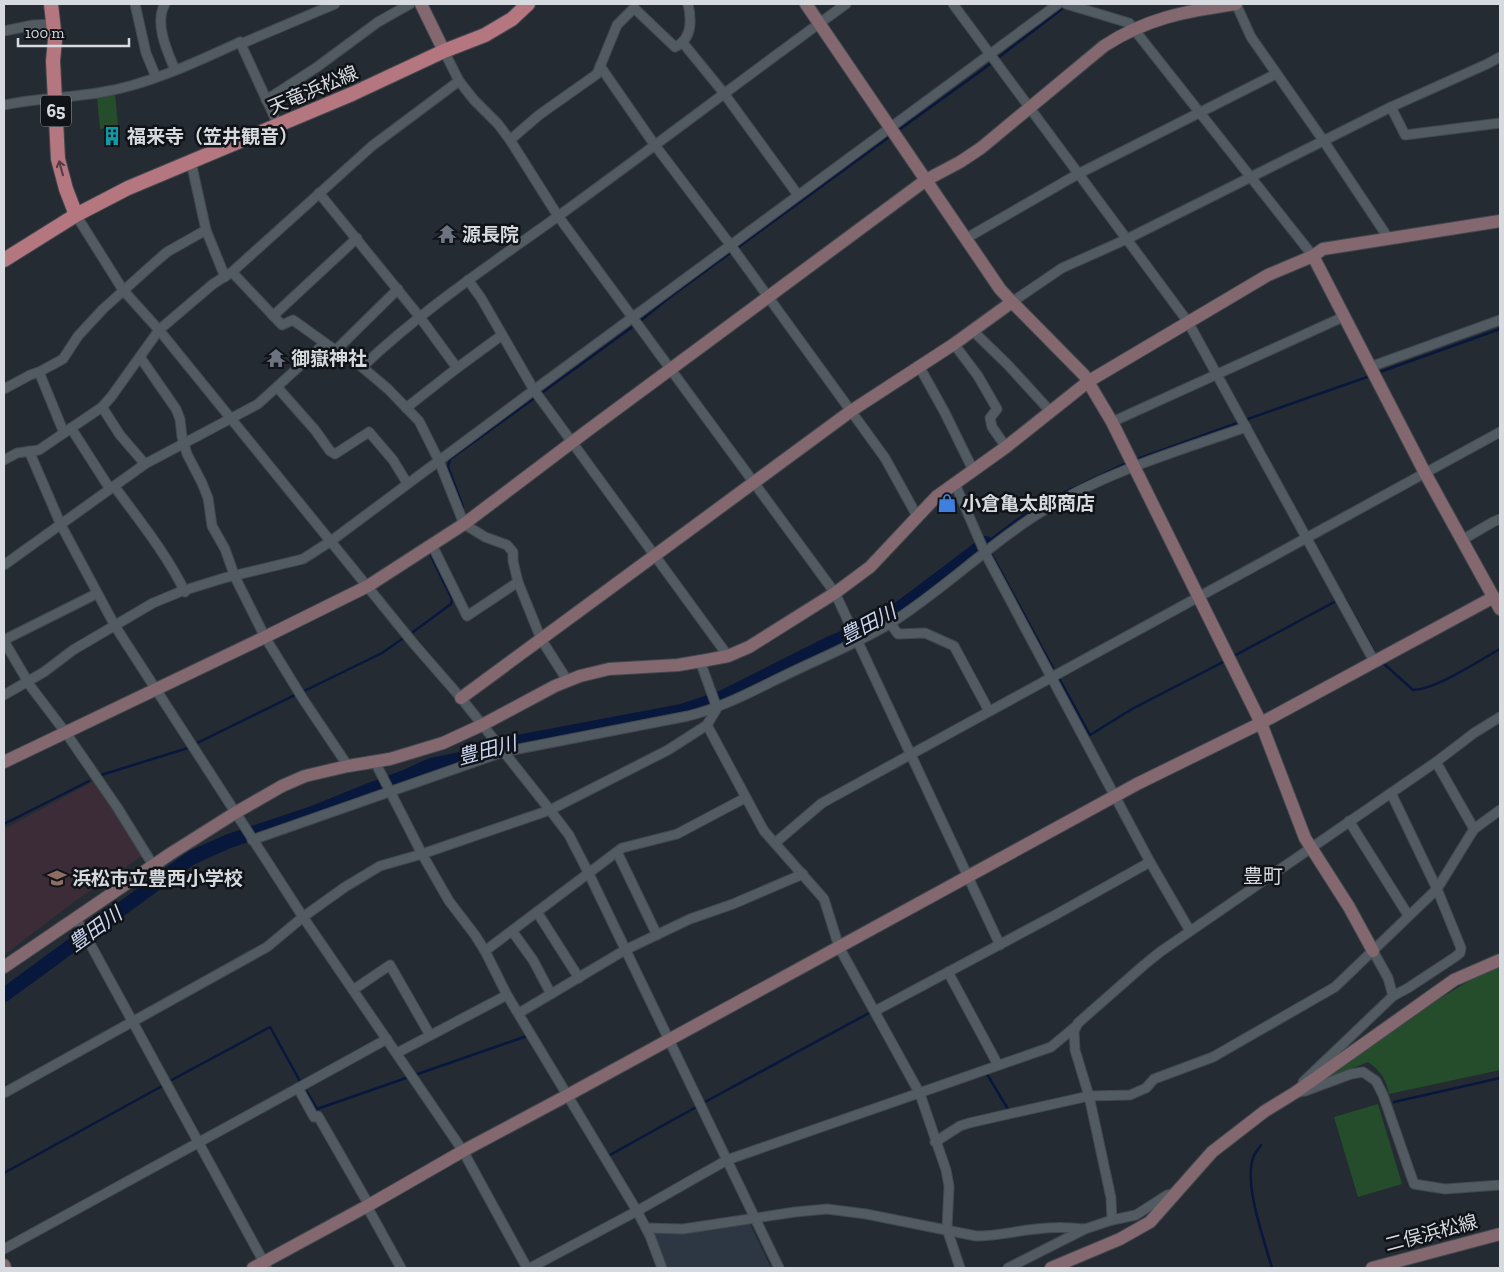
<svg xmlns="http://www.w3.org/2000/svg" width="1504" height="1272" viewBox="0 0 1504 1272" font-family="'Zilla Slab','Noto Sans JP',serif">
  <style>
    .built { fill: #2c3743 }
    .education { fill: #3c2c38 }
    .green { fill: #254d2c }
    .lines { fill: none; stroke-linecap: round; stroke-linejoin: round }
    .stream { stroke: #08173c; stroke-width: 2.5 }
    .river { stroke: #08173c; stroke-width: 14 }
    .street-casing { stroke: #42484d; stroke-width: 11 }
    .secondary-casing { stroke: #42484d; stroke-width: 14 }
    .primary-casing { stroke: #42484d; stroke-width: 16 }
    .street { stroke: #525a62; stroke-width: 9 }
    .secondary { stroke: #836870; stroke-width: 12 }
    .primary { stroke: #b4767f; stroke-width: 14 }
    .oneway { stroke: #523b41 }
    .labels { text-anchor: middle; dominant-baseline: central; stroke-width: 5; stroke-linejoin: round; paint-order: stroke }
    .shield { fill: #101317; stroke: #9b9fa4; stroke-width: 1 }
    .shield-label { font-size: 18px; font-weight: bold; fill: #d7dbe0 }
    .street-label { font-size: 19px; fill: #d7dbe0; stroke: #101317 }
    .poi-label { font-size: 19px; font-weight: bold; fill: #d7dbe0; stroke: #101317; text-anchor: start }
    .water-label { font-size: 20px; font-style: italic; fill: #c9d7f3; stroke: #101317 }
    .neighbourhood-label { font-size: 20px; fill: #d7dbe0; stroke: #101317 }
  </style>
  <rect width="100%" height="100%" fill="#242b33"/>
  <path class="built" d="M749 1222 771 1268H666L653 1234H683Z"/>
  <path class="education" d="M94 781 142 856 78 899 4 955V829Z"/>
  <g class="green">
    <path d="M115 94 118 125 100 129 97 97Z"/>
    <path d="M1500 965V1070L1389 1094C1386 1079 1381 1071 1368 1062L1313 1084 1418 1012 1485 971Z"/>
    <path d="M1378 1104 1402 1184 1358 1197 1334 1117Z"/>
  </g>
  <g class="lines">
    <g class="stream">
      <path d="M900 129 978 73 1062 9"/>
      <path d="M639 322 670 297 889 137"/>
      <path d="M1377 373 1500 329"/>
      <path d="M540 394 635 325"/>
      <path d="M1245 420 1370 376"/>
      <path d="M1135 460 1240 422"/>
      <path d="M463 507 448 467 450 459 536 397"/>
      <path d="M987 546 986 543 1028 512 1057 496 1127 463"/>
      <path d="M992 555 1053 668"/>
      <path d="M1342 598 1344 597 1374 651"/>
      <path d="M413 632 451 604 452 599 430 554"/>
      <path d="M1232 657 1338 600"/>
      <path d="M1383 663 1413 690C1437 689 1478 661 1500 649"/>
      <path d="M1060 680 1090 735 1132 709 1225 661"/>
      <path d="M304 691 382 653 402 639"/>
      <path d="M195 744 297 694"/>
      <path d="M101 775 188 748"/>
      <path d="M4 824 89 781"/>
      <path d="M974 1078 987 1074 1009 1111 1011 1110"/>
      <path d="M168 1082 270 1027 301 1083"/>
      <path d="M304 1087 317 1109 527 1036"/>
      <path d="M1394 1102 1500 1078"/>
      <path d="M703 1103 871 1012"/>
      <path d="M1261 1145C1259 1149 1254 1153 1253 1158 1244 1185 1264 1240 1272 1268"/>
      <path d="M607 1154 608 1156 698 1106"/>
      <path d="M4 1173 164 1085"/>
    </g>
    <path class="river" d="M4 995 191 858 229 841 310 814 372 789 407 776 431 765 459 759 518 742 682 711 721 698 828 644 859 631 897 610 986 543"/>
    <g class="street-casing">
      <g id="street">
        <path d="M135 4 146 53 156 77"/>
        <path d="M165 4C154 23 167 51 175 70"/>
        <path d="M953 4 1188 322 1374 661"/>
        <path d="M1066 4 1129 23 1313 256"/>
        <path d="M1236 4 1251 37 1323 140 1389 239"/>
        <path d="M4 31 33 25 53 24"/>
        <path d="M240 42 278 125"/>
        <path d="M683 43 723 92 798 195"/>
        <path d="M600 66 654 144 732 247 885 458 917 516"/>
        <path d="M459 81 474 100 498 124 510 140 558 216 835 593 1000 945"/>
        <path d="M266 100 317 67 378 22 410 4"/>
        <path d="M4 105C37 98 70 98 103 92 150 84 196 62 240 42L243 43 335 4"/>
        <path d="M1391 107 1405 135 1500 123"/>
        <path d="M510 140 539 115 597 74 617 25 634 8 675 47C692 39 692 21 688 4"/>
        <path d="M319 193 419 316 457 368"/>
        <path d="M76 215 123 290 159 330 414 644 461 698 550 810 569 835 589 874 779 1268"/>
        <path d="M206 230 225 277"/>
        <path d="M965 239 1078 174 1276 74"/>
        <path d="M232 272 282 325 293 320 325 343"/>
        <path d="M468 280 481 298 534 390 728 656"/>
        <path d="M1012 302 1062 268 1127 239 1391 107 1487 64 1500 57"/>
        <path d="M273 316 357 238"/>
        <path d="M973 331 1008 365 1050 411"/>
        <path d="M954 344 978 376 997 409 990 418 992 427 1006 447"/>
        <path d="M336 350 398 289"/>
        <path d="M140 357 176 409 180 419 182 437 187 454 202 483 208 498 212 526 225 549 235 577 265 637 303 699 348 766"/>
        <path d="M919 366 945 413 973 470"/>
        <path d="M362 367 388 389 419 421 439 461 464 524 485 537 507 545 513 552V561L518 582 541 639 567 680"/>
        <path d="M1370 367 1500 320"/>
        <path d="M39 372 63 359 78 336 103 309 152 265 167 252 206 230 191 162"/>
        <path d="M277 387 315 430 330 451 335 454 369 432 393 460 407 483"/>
        <path d="M4 389 30 375 39 372 64 433"/>
        <path d="M102 407 120 435 145 464"/>
        <path d="M406 408 457 368 502 335"/>
        <path d="M1112 422 1343 317"/>
        <path d="M71 428 110 489"/>
        <path d="M29 451 61 525 115 626 303 917 463 1151 527 1268"/>
        <path d="M4 460 17 453 39 450 102 407 111 397 159 330 213 284 232 272 372 146 459 81 444 51"/>
        <path d="M955 484 985 553 1150 862"/>
        <path d="M114 486C139 520 166 553 185 592"/>
        <path d="M1462 540 1493 522 1500 519"/>
        <path d="M432 545 467 616 518 582"/>
        <path d="M4 565 145 464 258 404 325 343 362 367C422 310 490 265 557 217 654 147 749 74 846 4"/>
        <path d="M890 623 898 634 925 633 954 646 989 711"/>
        <path d="M4 640 96 594"/>
        <path d="M4 641 31 687 66 733 117 807 153 865"/>
        <path d="M4 695 44 672 73 650 153 603 182 591 224 578 303 559 331 541 534 390 1058 4"/>
        <path d="M707 725 764 831 824 899 839 947 920 1094 946 1170 949 1186 947 1229 960 1268"/>
        <path d="M375 762 422 854 449 901 475 935 485 951 507 995 637 1211 650 1236 662 1268"/>
        <path d="M1436 762 1474 829"/>
        <path d="M1391 793 1437 889 1461 948 1460 953 1455 957 1408 988 1393 996"/>
        <path d="M1349 821 1408 915"/>
        <path d="M252 840 503 752 688 716C725 707 758 688 792 672 825 656 860 642 891 623 945 589 991 542 1046 509 1108 471 1179 451 1246 427"/>
        <path d="M775 843 822 803 1500 432"/>
        <path d="M617 852 657 935"/>
        <path d="M537 912 579 978"/>
        <path d="M76 918 267 1268"/>
        <path d="M512 931 533 960 551 994"/>
        <path d="M485 951 622 848 677 834 745 798"/>
        <path d="M948 972 998 1065"/>
        <path d="M353 990 390 965 430 1035"/>
        <path d="M875 1011 1057 914 1150 862 1190 931"/>
        <path d="M519 1013 625 950 690 919 733 904 803 874"/>
        <path d="M387 1039 298 1088 314 1117 318 1116 369 1205 370 1212 401 1268"/>
        <path d="M397 1053 507 995"/>
        <path d="M1303 1082 1393 996 1388 978 1373 951"/>
        <path d="M1299 1092 1305 1091 1351 1074 1363 1072 1376 1081 1383 1095 1414 1184 1445 1189 1500 1185"/>
        <path d="M4 1093 267 947 303 917 345 887 380 866 422 854 550 810 668 750 707 725 717 708 700 661"/>
        <path d="M935 1142 960 1126 969 1123 1089 1096 1130 1095 1146 1088 1154 1079 1213 1057 1335 987 1437 889 1474 829 1500 810"/>
        <path d="M1112 1220 1136 1215 1167 1195 1175 1193"/>
        <path d="M646 1228 683 1229 795 1212 827 1209 866 1214 976 1236C997 1236 1016 1231 1036 1229 1052 1227 1068 1227 1084 1229"/>
        <path d="M4 1249 298 1088"/>
        <path d="M530 1268 637 1211 727 1160 1051 1047 1075 1027"/>
        <path d="M1008 1268 1085 1229 1112 1220 1111 1198 1089 1096 1075 1050 1074 1031 1078 1023 1144 965 1160 952 1436 762 1474 733 1500 717"/>
      </g>
    </g>
    <g class="secondary-casing">
      <g id="secondary">
        <path d="M421 4 444 51"/>
        <path d="M806 4 1000 289 1012 302"/>
        <path d="M1313 256 1425 473 1500 609"/>
        <path d="M461 698 851 411 954 344 1012 302 1084 375 1112 422 1261 723 1305 838 1349 907 1373 951"/>
        <path d="M4 762 265 637 368 586 464 524 587 431 926 180 960 162 981 148 1104 46C1147 18 1186 11 1236 4"/>
        <path d="M4 967 170 854 235 813 282 786 305 776 348 766 390 759 443 743 482 725 555 686 580 676 609 669 678 665 707 660 728 656 749 647 835 593 870 567 936 497 1006 447 1089 381 1268 275 1313 256 1323 249 1500 221"/>
        <path d="M4 1265 5 1268"/>
        <path d="M253 1268 369 1205 463 1151 568 1095 1137 784 1261 723 1494 597"/>
        <path d="M1051 1268 1120 1239 1150 1222 1212 1152 1265 1111 1296 1092 1454 980 1500 960"/>
        <path d="M1372 1268 1500 1234"/>
      </g>
    </g>
    <g class="primary-casing">
      <g id="primary">
        <path d="M51 4 55 40 53 61 58 159 66 189 76 215"/>
        <path d="M4 260 76 215 128 188 352 94 444 51 485 35 512 19 528 4"/>
      </g>
    </g>
    <use href="#street" class="street"/>
    <use href="#secondary" class="secondary"/>
    <use href="#primary" class="primary"/>
  </g>
  <defs><path id="oneway-shaft" d="M-6 0H5M1.5-3L5.5 0L1.5 3" fill="none" stroke-width="1.6" stroke-linecap="round" stroke-linejoin="round" transform="scale(1.25)"/></defs>
  <use class="oneway" href="#oneway-shaft" transform="translate(61 168) rotate(-105)"/>
  <defs>
    <g id="building-bare" transform="scale(1.5)"><path d="M-4-6H4V6H1V3H-1V6H-4ZM-2.5-4.3h1.7v1.8h-1.7ZM.8-4.3h1.7v1.8H.8ZM-2.5-1h1.7V.8h-1.7ZM.8-1h1.7V.8H.8Z" fill="#0f9aa8" stroke="#101317" stroke-width="2.5" paint-order="stroke"/></g>
    <g id="temple-bare" transform="scale(1.5)"><path d="M0-6L5-2H3V0L6.5 2.5H4V6H1.5V3h-3V6H-4V2.5H-6.5L-3 0V-2H-5Z" fill="#6b7280" stroke="#101317" stroke-width="2.5" paint-order="stroke"/></g>
    <g id="shop-bare" transform="scale(1.5)"><path d="M-5-2.5h2.3a2.7 3.5 0 0 1 5.4 0H5L5.5 6h-11ZM-1.5-2.5h3a1.5 2.3 0 0 0-3 0Z" fill="#3f7fe0" stroke="#101317" stroke-width="2.5" paint-order="stroke"/></g>
    <g id="school-bare" transform="scale(1.5)"><path d="M0-5L7-2L0 1L-7-2ZM-4 1L0 2.5L4 1V4Q0 6-4 4Z" fill="#8d6e63" stroke="#101317" stroke-width="2.5" paint-order="stroke"/></g>
  </defs>
  <g fill-rule="evenodd">
    <use href="#building-bare" x="112" y="136"/>
    <use href="#temple-bare" x="447" y="234"/>
    <use href="#temple-bare" x="276" y="358"/>
    <use href="#shop-bare" x="947" y="503"/>
    <use href="#school-bare" x="57" y="878"/>
  </g>
  <g class="labels">
    <rect class="shield" x="41" y="95.5" width="30" height="31" rx="4"/>
    <g class="shield-label">
      <text x="56" y="111">65</text>
    </g>
    <g class="street-label">
      <text transform="translate(313 90) rotate(-23)">天竜浜松線</text>
      <text transform="translate(1431 1233) rotate(-15)">二俣浜松線</text>
    </g>
    <g class="poi-label">
      <text x="127" y="136">福来寺（笠井観音）</text>
      <text x="462" y="234">源長院</text>
      <text x="291" y="358">御嶽神社</text>
      <text x="962" y="503">小倉亀太郎商店</text>
      <text x="72" y="878">浜松市立豊西小学校</text>
    </g>
    <g class="water-label">
      <text transform="translate(868 624) rotate(-28)">豊田川</text>
      <text transform="translate(487 750) rotate(-15)">豊田川</text>
      <text transform="translate(95 929) rotate(-36)">豊田川</text>
    </g>
    <g class="neighbourhood-label">
      <text x="1263" y="876">豊町</text>
    </g>
  </g>
  <rect width="1504" height="1272" fill="none" stroke="#d7dbe0" stroke-width="10"/>
  <path d="M18 38v8h111v-8" fill="none" stroke="#d7dbe0" stroke-width="2.5"/>
  <text x="25" y="38" font-size="15" fill="#d7dbe0" stroke="#101317" stroke-width="4" paint-order="stroke">100 m</text>
</svg>
